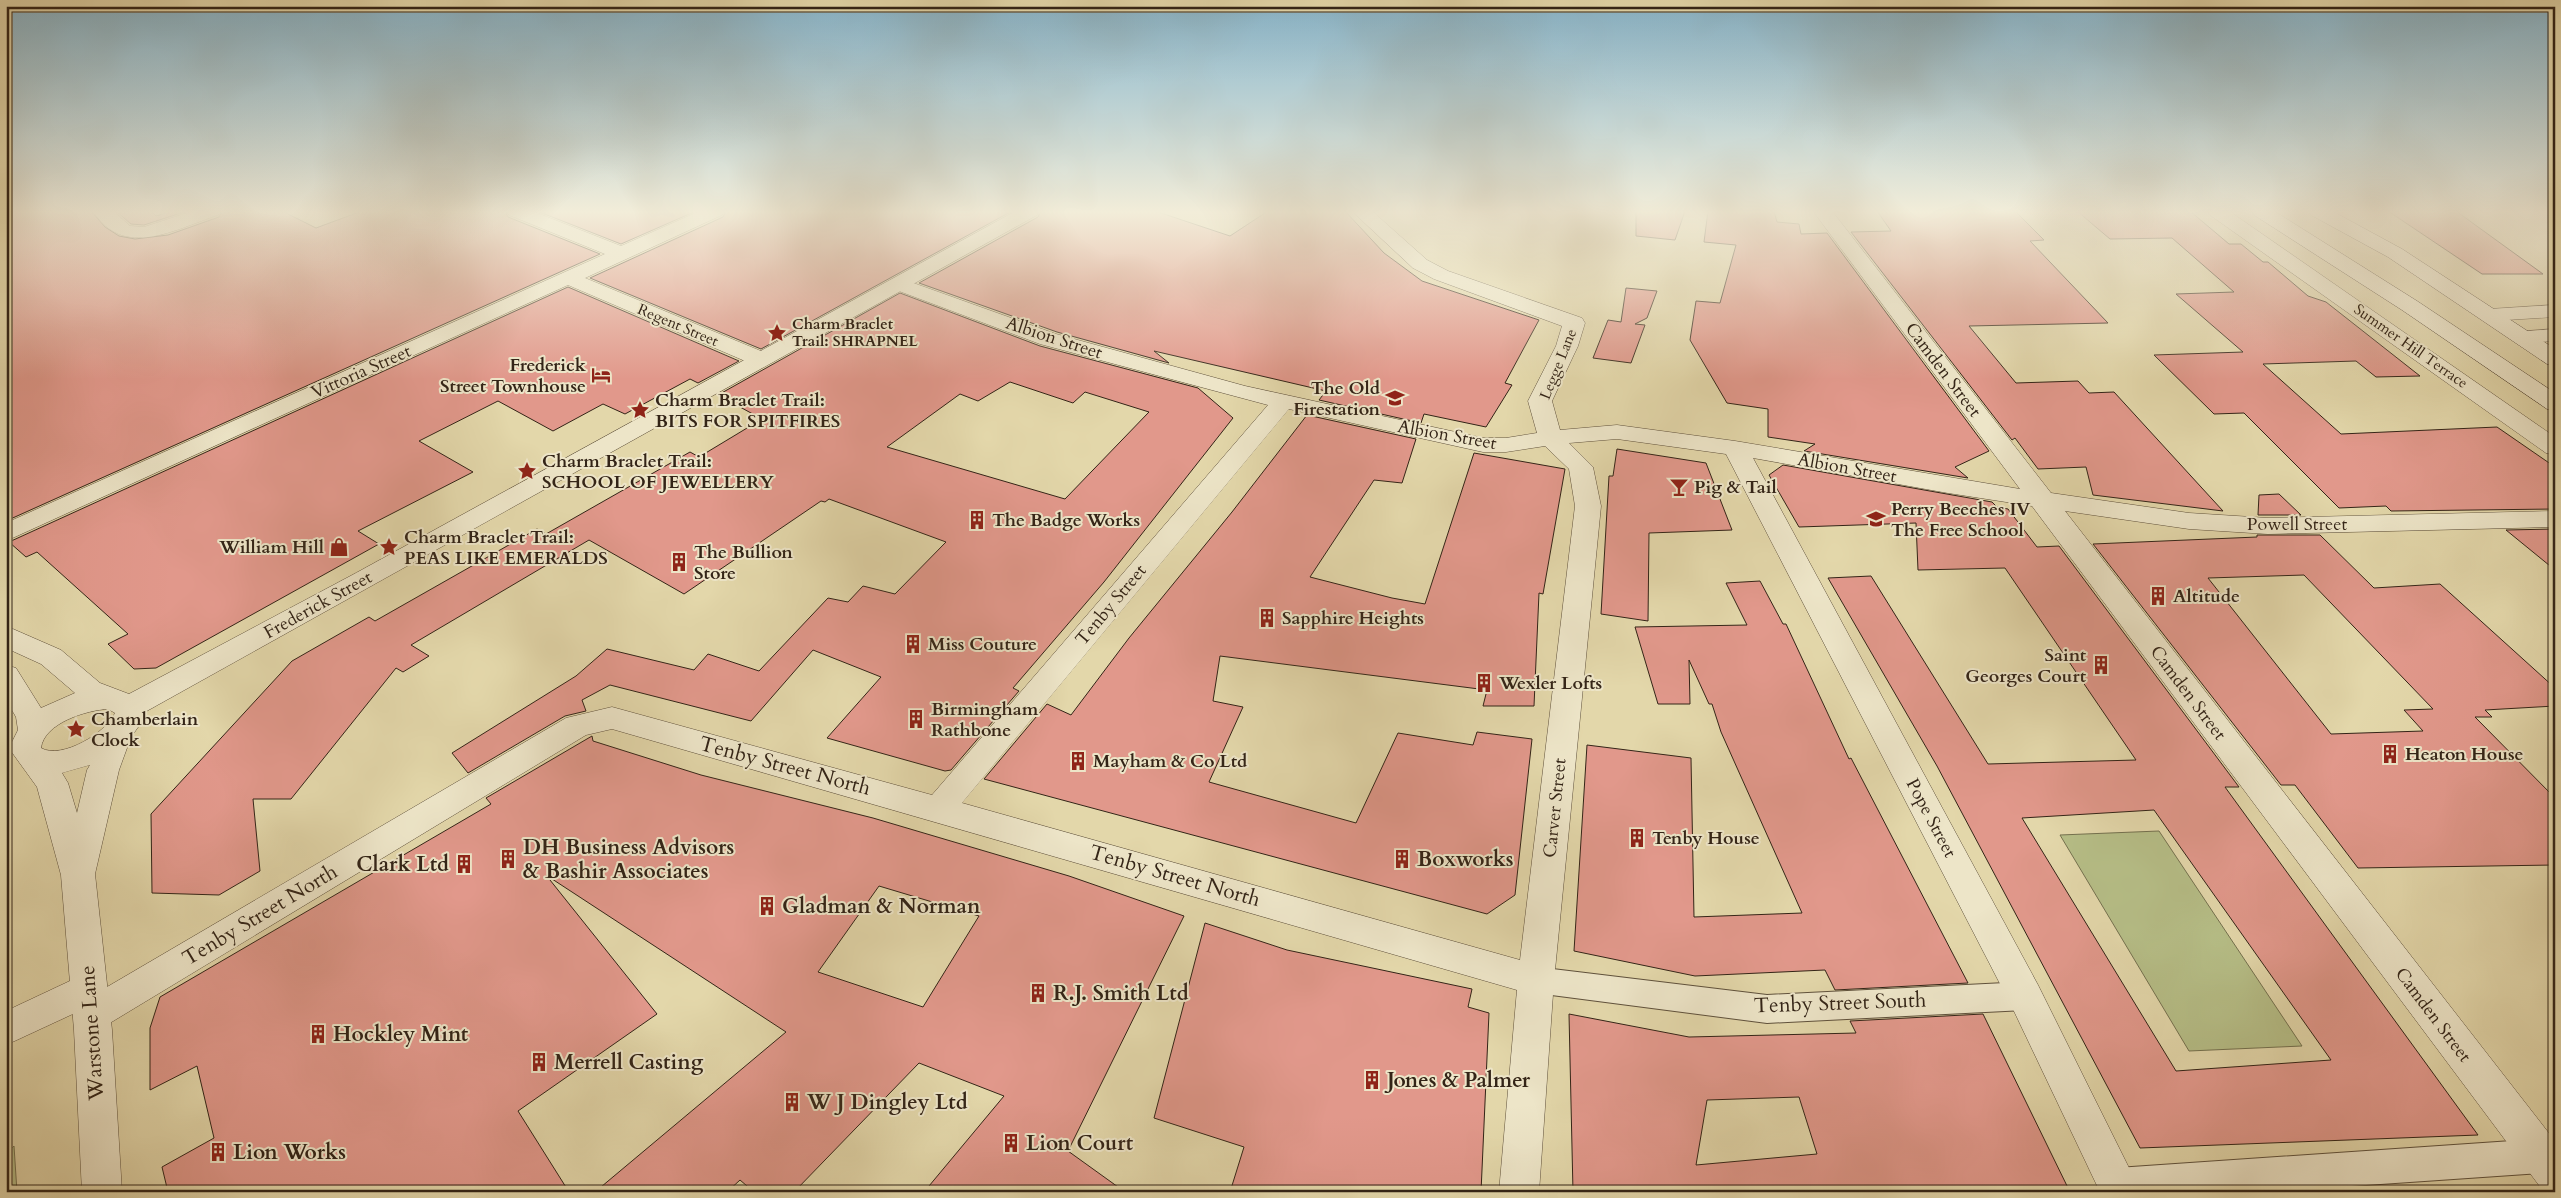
<svg xmlns="http://www.w3.org/2000/svg" width="2561" height="1198" viewBox="0 0 2561 1198" font-family="Cardo,serif">
  <style>
    .green { fill: #b6be87; stroke: #74714f }
    .building { fill: #e1988b; stroke: #332417; fill-rule: evenodd }
    .lines { fill: none; stroke-linecap: round; stroke-linejoin: round }
    .pedestrian-casing { stroke: #5f513c; stroke-width: 2 }
    .minor-casing { stroke: #5f513c; stroke-width: 1 }
    .tertiary-casing { stroke: #5f513c; stroke-width: 1 }
    .secondary-casing { stroke: #332417; stroke-width: 1 }
    .pedestrian { fill: #ede5c8; fill-rule: evenodd }
    .minor { fill: #ede5c8; fill-rule: evenodd }
    .tertiary { fill: #ede5c8; fill-rule: evenodd }
    .secondary { fill: #ede5c8; fill-rule: evenodd }
    .labels { text-anchor: middle; dominant-baseline: central; stroke-width: 4; stroke-linejoin: round; paint-order: stroke }
    .far-poi-label { font-size: 15px; font-weight: bold; fill: #332417; stroke: #ede5c8; text-anchor: start }
    .far-street-label { font-size: 15px; fill: #332417; stroke: #ede5c8 }
    .street-label { font-size: 18px; fill: #332417; stroke: #ede5c8 }
    .poi-label { font-size: 18px; font-weight: bold; fill: #332417; stroke: #ede5c8; text-anchor: start }
    .near-street-label { font-size: 21px; fill: #332417; stroke: #ede5c8 }
    .near-poi-label { font-size: 21px; font-weight: bold; fill: #332417; stroke: #ede5c8; text-anchor: start }
  </style>
  <rect width="100%" height="100%" fill="#e3d7aa"/>
  <filter id="stains"><feTurbulence type="fractalNoise" baseFrequency=".004" numOctaves="4"/><feColorMatrix values="0 0 0 0 .2 0 0 0 0 .09 0 0 0 0 .02 0 0 0 .5 -.17"/></filter>
  <radialGradient id="worn" r=".72"><stop offset=".6" stop-color="#630" stop-opacity="0"/><stop offset="1" stop-color="#630" stop-opacity=".3"/></radialGradient>
  <g class="green">
    <path d="M2159 831 2302 1046 2189 1051 2060 835Z"/>
    <path d="M14 1146 17 1192H6V1154Z"/>
  </g>
  <g class="building">
    <path d="M6 211H91L105 227 119 236 135 239 168 235 219 217 222 211H282L316 228 362 211H505L508 217 600 254 6 521Z"/>
    <path d="M116 211H151L156 216 173 211H187L144 225 131 224Z"/>
    <path d="M537 211H696L621 244Z"/>
    <path d="M726 211H1012L761 349 590 278 723 217Z"/>
    <path d="M1041 211H1155L1230 236 1268 211H1345L1384 253 1422 281 1539 320 1505 383 1512 385 1486 427 1424 414 1421 423 1319 400 1326 391 1154 351 1169 363 1057 332 919 283 1038 217Z"/>
    <path d="M1636 211H1685L1675 240 1636 236Z"/>
    <path d="M1708 211H1774L1777 222 1799 224 1801 234 1827 233 1989 451 1955 467 1968 478 1804 451 1815 444 1768 437V409L1727 403 1690 340 1696 301 1720 303 1736 245 1704 242Z"/>
    <path d="M1877 211H2015L2044 240 2030 241 2108 323 1969 326 2016 383 2078 381 2089 393 2114 392 2223 511 2093 495 2086 467 2038 469 2015 438 2012 440 1851 232 1891 231Z"/>
    <path d="M2077 211H2190L2229 244H2241L2263 262H2268L2308 296 2326 302 2420 376 2376 377 2356 361 2263 364 2341 434 2497 427 2555 467V509L2391 511 2386 506 2339 508 2244 413 2214 414 2154 355 2243 352 2176 294 2234 292 2172 238 2110 239Z"/>
    <path d="M2388 211H2456L2543 274H2482Z"/>
    <path d="M568 287 739 361 698 383 690 379 625 414 603 404 553 431 498 401 419 441 473 472 358 531 379 544 156 668 134 669 108 644 128 634 37 552 26 557 9 542Z"/>
    <path d="M1626 288 1657 291 1647 318 1635 324 1645 325 1631 363 1593 358 1608 320 1621 322Z"/>
    <path d="M900 293 1040 346 1198 388 1233 418 1104 582 1013 688 1019 691 951 770 945 771 827 738 881 677 813 650 751 721 610 685 582 700 586 711 565 716 468 773 452 753 576 676 607 649 694 670 708 654 759 671 828 598 848 602 863 586 895 594 946 542 829 499 825 502 821 501 684 594 589 540 411 645 429 656 403 672 396 668 291 799H253L260 871 219 895 152 893 151 814 292 661 369 617 375 621 537 529 546 534 690 452 699 457 762 419 718 395ZM1010 382 1073 403 1085 392 1149 412 1065 499 887 447 960 394 978 401Z"/>
    <path d="M1307 415 1416 439 1402 483 1374 480 1310 577 1392 598 1425 604 1474 453 1565 469 1543 594 1539 593 1534 706H1483L1487 690 1220 656 1213 701 1243 707 1209 782 1356 823 1398 733 1473 745 1477 732 1532 739 1515 895 1487 914 984 779 1047 704 1071 715 1129 638 1232 512Z"/>
    <path d="M1617 449 1706 463 1732 530 1649 533 1648 621 1601 614 1609 476H1613Z"/>
    <path d="M1783 465 1992 502 1997 507 2008 509 2037 547 2059 546 2239 787H2225L2478 1135 2140 1148 1937 766 1828 578 1871 576 1988 764 2136 760 2005 568 1918 570 1916 523 1799 527 1769 475ZM2154 810 2331 1060 2176 1071 2022 818Z"/>
    <path d="M2279 494 2301 515H2258L2259 495Z"/>
    <path d="M2555 529V570L2506 530Z"/>
    <path d="M2257 535H2320L2374 588 2440 584 2555 688V706L2485 710 2492 717H2475L2555 798V865L2358 868 2295 785H2281L2093 544 2257 537ZM2304 575 2433 709 2404 710 2423 731 2331 734 2208 578Z"/>
    <path d="M1760 581 1783 624H1786L1849 759 1851 758 1968 983 1835 990 1825 970 1695 976 1574 951 1587 745 1691 758 1694 917 1802 913 1721 732 1712 704H1709L1689 660 1690 704H1658L1635 627 1747 625 1726 583Z"/>
    <path d="M592 736 593 741 701 775 873 818 1069 876 1184 916 1068 1151 1125 1192H924L1004 1096 919 1063 794 1192H754L740 1180 727 1192H595L786 1032 546 875 657 1014 518 1111 569 1192H168L162 1167 214 1138 197 1066 150 1090V1028L160 997 491 804 486 798ZM879 886 979 916 923 1007 818 972Z"/>
    <path d="M1205 923 1287 950 1472 989 1468 1007 1489 1013 1481 1192H1230L1244 1147 1154 1118Z"/>
    <path d="M1569 1014 1689 1037 1856 1033 1850 1021 1983 1014 2070 1192H1573ZM1799 1097 1817 1154 1696 1165 1707 1100Z"/>
  </g>
  <g class="lines">
    <g class="pedestrian-casing">
      <g id="pedestrian">
        <path d="M1536 967 1767 995 2025 982 2036 986 2041 996 2036 1006 2025 1010 1767 1023 1536 993 1525 989 1520 980 1525 971Z"/>
        <path d="M2541 1139 2553 1144V1168L2541 1173 2265 1192H2102L2099 1185 2105 1173 2117 1168Z"/>
      </g>
    </g>
    <g class="minor-casing">
      <g id="minor">
        <path d="M93 211H113L130 226 144 227 193 211H220L218 215C175 229 124 260 93 211Z"/>
        <path d="M507 211H532L621 246 700 211H724L722 215 585 278 768 354 771 359 768 364 760 366 752 364 568 285 6 541V523L605 254 509 215Z"/>
        <path d="M1352 211H1372L1427 260 1448 271 1582 318 1585 323 1578 346 1552 401 1560 430 1617 425 1735 441 2020 489 1813 211H1832L2051 493 2189 513 2268 518 2555 511V527L2268 534 2189 529 2065 511 2555 1141V1192L2541 1188 2032 506 1948 493 1753 458 2038 985 2141 1192H2100L2012 1007 1726 454 1617 439 1569 443 1593 467 1601 506 1554 980 1539 1192H1499L1517 990 612 729 586 735 105 1026 92 1031 79 1026 75 1013 6 1045V1011L89 972 102 977 107 987 566 718 612 707 932 795 1268 405 1040 344 891 288 888 284 891 280 898 278 905 280 1056 334 1245 386 1483 438H1506L1537 433 1528 401 1556 346 1562 326 1434 279 1413 268ZM1289 409 1483 452H1506L1545 446 1569 469 1575 506 1520 960 962 803Z"/>
        <path d="M2208 211H2229L2555 437V455L2546 453 2210 215Z"/>
      </g>
    </g>
    <g class="tertiary-casing">
      <g id="tertiary">
        <path d="M1016 211H1039L1037 215 145 712 141 723 131 737 119 770 95 874 112 1030 122 1192H82L74 1030 61 875 37 787 11 751 12 742 18 730 16 717 6 700V665L16 668 41 708 75 693 41 664 6 648V626L61 650 100 683 129 694 356 573ZM108 709 115 713C107 732 62 760 41 748 44 723 87 710 108 709ZM90 765 87 770 77 813 68 783 62 773Z"/>
        <path d="M2555 305V317L2490 321 2483 319 2479 315 2483 311 2490 309Z"/>
        <path d="M2555 329V341L2524 343 2516 342 2513 337 2516 332Z"/>
      </g>
    </g>
    <g class="secondary-casing">
      <g id="secondary">
        <path d="M2252 211H2274L2417 301 2555 393V411L2547 409 2402 310 2254 215Z"/>
        <path d="M2309 211H2332L2402 249 2555 349V366L2547 364 2388 257 2311 215Z"/>
      </g>
    </g>
    <use href="#pedestrian" class="pedestrian"/>
    <use href="#minor" class="minor"/>
    <use href="#tertiary" class="tertiary"/>
    <use href="#secondary" class="secondary"/>
  </g>
  <linearGradient id="sky" x2="0" y2="1"><stop stop-color="#87b6cd"/><stop offset="0.56" stop-color="#f2edd9"/><stop offset="1" stop-color="#f2edd9" stop-opacity="0"/></linearGradient>
  <rect width="2561" height="379" fill="url(#sky)"/>
  <defs>
    <g id="sight-bare" transform="scale(1.5)"><path d="M0-6L1.8-2.2L6-1.7L2.9 1.2L3.7 5.4L0 3.3L-3.7 5.4L-2.9 1.2L-6-1.7L-1.8-2.2Z" fill="#8f2418" stroke="#ede5c8" stroke-width="2.5" paint-order="stroke"/></g>
    <g id="hotel-bare" transform="scale(1.5)"><path d="M-6-4.5h1.5V1H6V5H4.5V3h-9V5H-6ZM-4 0a1.8 1.8 0 1 1 3.6 0ZM.5 0V-2.5h3Q6-2.5 6 0Z" fill="#8f2418" stroke="#ede5c8" stroke-width="2.5" paint-order="stroke"/></g>
    <g id="school-bare" transform="scale(1.5)"><path d="M0-5L7-2L0 1L-7-2ZM-4 1L0 2.5L4 1V4Q0 6-4 4Z" fill="#8f2418" stroke="#ede5c8" stroke-width="2.5" paint-order="stroke"/></g>
    <g id="bar-bare" transform="scale(1.5)"><path d="M-6-5H6L.8 .8V4.5H3.5V6h-7V4.5H-.8V.8Z" fill="#8f2418" stroke="#ede5c8" stroke-width="2.5" paint-order="stroke"/></g>
    <g id="building-bare" transform="scale(1.5)"><path d="M-4-6H4V6H1V3H-1V6H-4ZM-2.5-4.3h1.7v1.8h-1.7ZM.8-4.3h1.7v1.8H.8ZM-2.5-1h1.7V.8h-1.7ZM.8-1h1.7V.8H.8Z" fill="#8f2418" stroke="#ede5c8" stroke-width="2.5" paint-order="stroke"/></g>
    <g id="shop-bare" transform="scale(1.5)"><path d="M-5-2.5h2.3a2.7 3.5 0 0 1 5.4 0H5L5.5 6h-11ZM-1.5-2.5h3a1.5 2.3 0 0 0-3 0Z" fill="#8f2418" stroke="#ede5c8" stroke-width="2.5" paint-order="stroke"/></g>
  </defs>
  <g fill-rule="evenodd">
    <use href="#sight-bare" x="777" y="333"/>
    <use href="#hotel-bare" x="601" y="375"/>
    <use href="#school-bare" x="1395" y="398"/>
    <use href="#sight-bare" x="640" y="410"/>
    <use href="#sight-bare" x="527" y="471"/>
    <use href="#bar-bare" x="1679" y="487"/>
    <use href="#school-bare" x="1876" y="519"/>
    <use href="#building-bare" x="977" y="520"/>
    <use href="#shop-bare" x="339" y="547"/>
    <use href="#sight-bare" x="389" y="547"/>
    <use href="#building-bare" x="679" y="562"/>
    <use href="#building-bare" x="2158" y="596"/>
    <use href="#building-bare" x="1267" y="618"/>
    <use href="#building-bare" x="913" y="644"/>
    <use href="#building-bare" x="2101" y="665"/>
    <use href="#building-bare" x="1484" y="683"/>
    <use href="#building-bare" x="916" y="719"/>
    <use href="#sight-bare" x="76" y="729"/>
    <use href="#building-bare" x="2390" y="754"/>
    <use href="#building-bare" x="1078" y="761"/>
    <use href="#building-bare" x="1637" y="838"/>
    <use href="#building-bare" x="508" y="859"/>
    <use href="#building-bare" x="1402" y="859"/>
    <use href="#building-bare" x="464" y="864"/>
    <use href="#building-bare" x="767" y="906"/>
    <use href="#building-bare" x="1038" y="993"/>
    <use href="#building-bare" x="318" y="1034"/>
    <use href="#building-bare" x="539" y="1062"/>
    <use href="#building-bare" x="1372" y="1080"/>
    <use href="#building-bare" x="792" y="1102"/>
    <use href="#building-bare" x="1011" y="1143"/>
    <use href="#building-bare" x="218" y="1152"/>
  </g>
  <g class="labels">
    <g class="far-poi-label">
      <text x="792" y="324">Charm Braclet<tspan x="792" dy="17">Trail: SHRAPNEL</tspan></text>
    </g>
    <g class="far-street-label">
      <text transform="translate(678 325) rotate(23)">Regent Street</text>
      <text transform="translate(2411 346) rotate(35)">Summer Hill Terrace</text>
      <text transform="translate(1558 364) rotate(-68)">Legge Lane</text>
    </g>
    <g class="street-label">
      <text transform="translate(1054 338) rotate(18)">Albion Street</text>
      <text transform="translate(1943 370) rotate(53)">Camden Street</text>
      <text transform="translate(361 372) rotate(-24)">Vittoria Street</text>
      <text transform="translate(1447 435) rotate(10)">Albion Street</text>
      <text transform="translate(1847 468) rotate(10)">Albion Street</text>
      <text x="2297" y="524">Powell Street</text>
      <text transform="translate(318 605) rotate(-29)">Frederick Street</text>
      <text transform="translate(1111 605) rotate(-50)">Tenby Street</text>
      <text transform="translate(2188 693) rotate(53)">Camden Street</text>
      <text transform="translate(1555 808) rotate(-84)">Carver Street</text>
      <text transform="translate(1931 818) rotate(62)">Pope Street</text>
      <text transform="translate(2433 1015) rotate(53)">Camden Street</text>
    </g>
    <g class="poi-label">
      <text x="586" y="365" text-anchor="end">Frederick<tspan x="586" dy="21">Street Townhouse</tspan></text>
      <text x="1380" y="388" text-anchor="end">The Old<tspan x="1380" dy="21">Firestation</tspan></text>
      <text x="655" y="400">Charm Braclet Trail:<tspan x="655" dy="21">BITS FOR SPITFIRES</tspan></text>
      <text x="542" y="461">Charm Braclet Trail:<tspan x="542" dy="21">SCHOOL OF JEWELLERY</tspan></text>
      <text x="1694" y="487">Pig &amp; Tail</text>
      <text x="1891" y="509">Perry Beeches IV<tspan x="1891" dy="21">The Free School</tspan></text>
      <text x="992" y="520">The Badge Works</text>
      <text x="404" y="537">Charm Braclet Trail:<tspan x="404" dy="21">PEAS LIKE EMERALDS</tspan></text>
      <text x="324" y="547" text-anchor="end">William Hill</text>
      <text x="694" y="552">The Bullion<tspan x="694" dy="21">Store</tspan></text>
      <text x="2173" y="596">Altitude</text>
      <text x="1282" y="618">Sapphire Heights</text>
      <text x="928" y="644">Miss Couture</text>
      <text x="2086" y="655" text-anchor="end">Saint<tspan x="2086" dy="21">Georges Court</tspan></text>
      <text x="1499" y="683">Wexler Lofts</text>
      <text x="931" y="709">Birmingham<tspan x="931" dy="21">Rathbone</tspan></text>
      <text x="91" y="719">Chamberlain<tspan x="91" dy="21">Clock</tspan></text>
      <text x="2405" y="754">Heaton House</text>
      <text x="1093" y="761">Mayham &amp; Co Ltd</text>
      <text x="1652" y="838">Tenby House</text>
    </g>
    <g class="near-street-label">
      <text transform="translate(785 766) rotate(15)">Tenby Street North</text>
      <text transform="translate(1175 876) rotate(16)">Tenby Street North</text>
      <text transform="translate(260 915) rotate(-31)">Tenby Street North</text>
      <text transform="translate(1840 1003) rotate(-2)">Tenby Street South</text>
      <text transform="translate(92 1033) rotate(-94)">Warstone Lane</text>
    </g>
    <g class="near-poi-label">
      <text x="523" y="847">DH Business Advisors<tspan x="523" dy="24">&amp; Bashir Associates</tspan></text>
      <text x="1417" y="859">Boxworks</text>
      <text x="449" y="864" text-anchor="end">Clark Ltd</text>
      <text x="782" y="906">Gladman &amp; Norman</text>
      <text x="1053" y="993">R.J. Smith Ltd</text>
      <text x="333" y="1034">Hockley Mint</text>
      <text x="554" y="1062">Merrell Casting</text>
      <text x="1387" y="1080">Jones &amp; Palmer</text>
      <text x="807" y="1102">W J Dingley Ltd</text>
      <text x="1026" y="1143">Lion Court</text>
      <text x="233" y="1152">Lion Works</text>
    </g>
  </g>
  <rect width="2561" height="1198" fill="none" stroke="#e3d7aa" stroke-width="25"/>
  <rect x="8" y="8" width="2546" height="1183" fill="none" stroke="#332417" stroke-width="2.5"/>
  <rect x="12" y="12" width="2536" height="1173" fill="none" stroke="#332417"/>
  <rect width="100%" height="100%" filter="url(#stains)"/>
  <rect width="100%" height="100%" fill="url(#worn)"/>
</svg>
